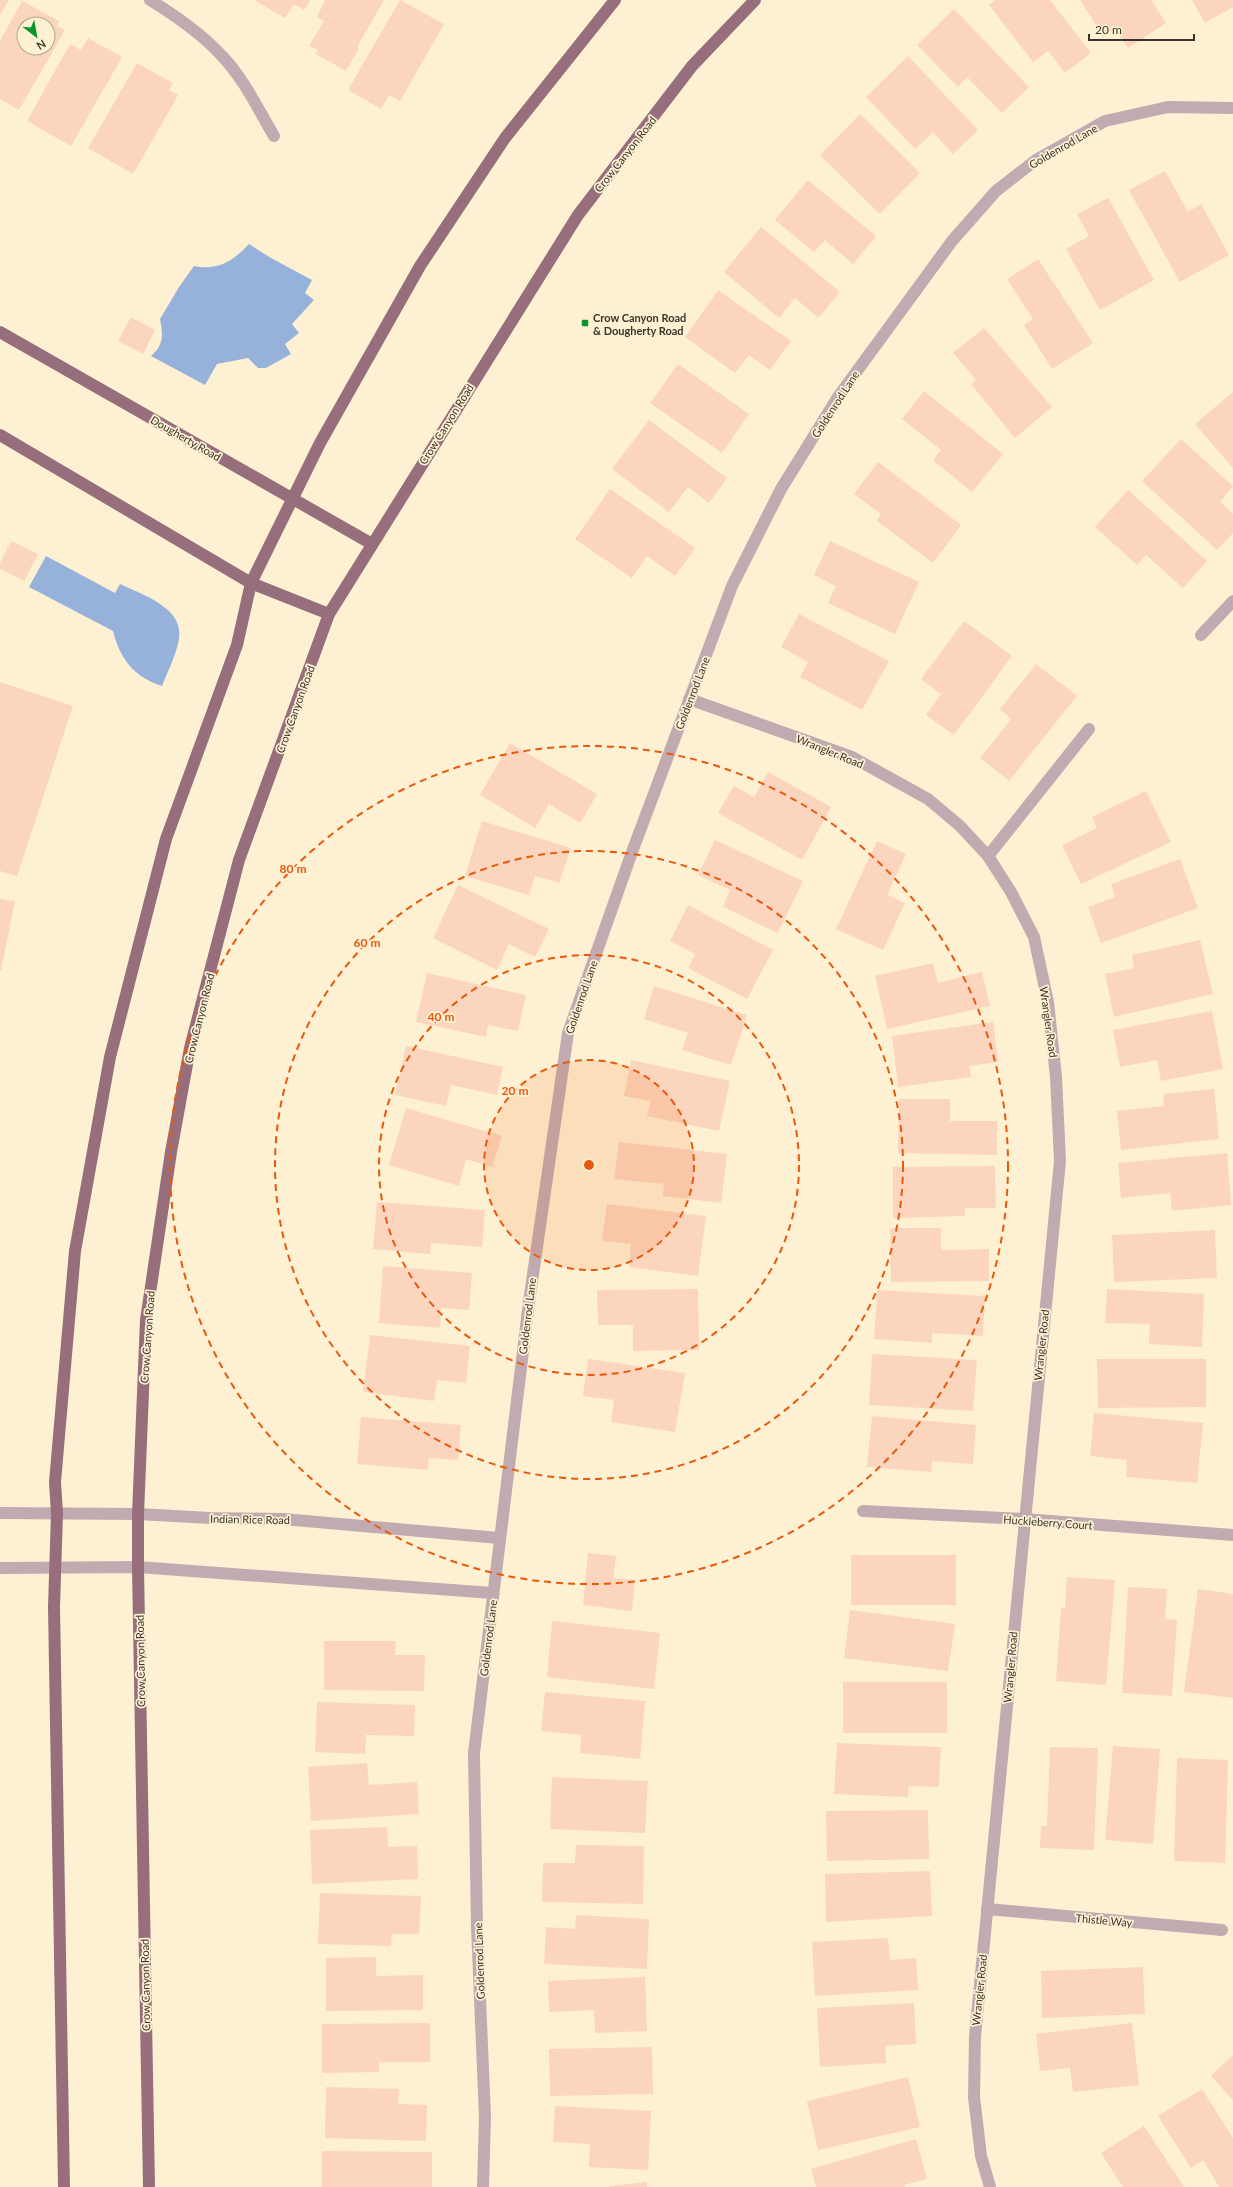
<svg xmlns="http://www.w3.org/2000/svg" width="1233" height="2187" viewBox="0 0 1233 2187" font-family="Lato,sans-serif">
  <style>
    .water { fill: #97b2da }
    .building { fill: #fcd5bf; fill-rule: evenodd }
    .lines { fill: none; stroke-linecap: round; stroke-linejoin: round }
    .minor { stroke: #c2aab1; stroke-width: 12 }
    .major { stroke: #976e7b; stroke-width: 12 }
    .ring { fill: none; stroke: #e8590c; stroke-width: 2; stroke-dasharray: 7 5 }
    .poi-dot { fill: #0b952a; stroke: #fef1d3; stroke-width: 1.5 }
    .labels { text-anchor: middle; dominant-baseline: central; stroke-width: 3.5; stroke-linejoin: round; paint-order: stroke }
    .street-label { font-size: 11px; fill: #393429; stroke: #fef1d3 }
    .poi-label { font-size: 11px; font-weight: bold; fill: #393429; stroke: #fef1d3; text-anchor: start }
    .centre { fill: #e8590c; stroke: #fef1d3; stroke-width: 2 }
    .ring-label { font-size: 12px; text-anchor: middle; font-weight: bold; fill: #e8590c; stroke: #fef1d3; stroke-width: 3.5; stroke-linejoin: round; paint-order: stroke }
  </style>
  <rect width="100%" height="100%" fill="#fef1d3"/>
  <g class="water">
    <path d="M249 244 271 258 312 280 305 293 314 300 292 324 299 333 285 344 291 354 266 368H258L248 358 217 364 205 385 151 356C164 345 163 335 160 319L179 287 194 266C218 271 233 261 249 244Z"/>
    <path d="M46 556 115 593 120 584C141 594 185 608 179 639 176 655 168 671 162 686 134 677 120 659 113 631L29 587Z"/>
  </g>
  <g class="building">
    <path d="M0 0H9L0 15Z"/>
    <path d="M254 0H310L304 10 294 4 285 18Z"/>
    <path d="M325 0H384L357 47 359 48 346 71 316 54 318 50 309 46 324 21 317 17Z"/>
    <path d="M400 0 444 24 400 101 389 95 381 109 348 90Z"/>
    <path d="M996 0H1050L1091 53 1065 73 1048 51 1033 62 989 5Z"/>
    <path d="M1080 0H1151L1166 23 1128 48 1115 29 1103 36Z"/>
    <path d="M1192 0H1233V7L1205 23Z"/>
    <path d="M22 1 59 21 57 26 65 30 19 110 0 99V41ZM24 24H48V48H24Z"/>
    <path d="M954 9 1029 87 1002 113 967 77 958 87 917 45Z"/>
    <path d="M88 38 122 57 71 146 27 121 70 44 81 50Z"/>
    <path d="M908 56 978 130 953 154 933 132 915 149 866 97Z"/>
    <path d="M137 63 173 83 169 90 178 95 133 174 88 148Z"/>
    <path d="M860 114 920 173 880 214 820 155Z"/>
    <path d="M1165 171 1188 212 1201 204 1229 255 1180 282 1129 190Z"/>
    <path d="M808 180 876 236 853 264 825 240 814 252 775 220Z"/>
    <path d="M1108 198 1154 280 1100 310 1066 249 1089 236 1077 214Z"/>
    <path d="M761 227 840 292 818 318 795 298 779 318 724 272Z"/>
    <path d="M1038 259 1093 343 1052 369 1024 325 1033 319 1007 279Z"/>
    <path d="M718 290 791 341 770 370 749 355 735 373 685 337Z"/>
    <path d="M131 317 155 330 143 354 118 341Z"/>
    <path d="M984 328 1052 407 1015 438 971 384 976 380 953 353Z"/>
    <path d="M678 364 749 414 722 453 650 403Z"/>
    <path d="M924 391 1003 454 972 492 933 460 941 450 902 419Z"/>
    <path d="M1233 392V468L1195 424Z"/>
    <path d="M649 420 727 478 709 503 688 487 669 512 612 469Z"/>
    <path d="M1181 439 1233 486 1220 502 1233 514V533L1217 550 1142 481Z"/>
    <path d="M878 462 961 525 933 563 877 521 881 514 854 494Z"/>
    <path d="M610 489 695 548 675 576 647 556 632 578 575 539Z"/>
    <path d="M1128 490 1207 561 1183 588 1146 555 1137 565 1095 527Z"/>
    <path d="M11 541 38 554 24 581 0 569V563Z"/>
    <path d="M830 541 919 582 895 634 828 603 836 586 814 575Z"/>
    <path d="M799 614 889 661 862 710 800 677 808 662 781 647Z"/>
    <path d="M964 621 1012 656 954 735 926 715 941 694 921 679Z"/>
    <path d="M1036 664 1077 696 1009 781 980 758 1011 719 1000 709Z"/>
    <path d="M0 682 73 706 17 876 0 871Z"/>
    <path d="M510 743 597 794 580 823 549 804 535 828 480 795Z"/>
    <path d="M768 772 831 807 802 860 718 813 734 786 754 797Z"/>
    <path d="M1146 791 1171 842 1081 884 1062 845 1097 828 1092 817Z"/>
    <path d="M482 821 571 848 559 883 535 876 529 895 465 876Z"/>
    <path d="M715 840 803 881 778 933 723 907 730 890 698 875Z"/>
    <path d="M877 841 906 854 887 895 905 903 883 950 836 929Z"/>
    <path d="M1180 859 1198 908 1101 943 1088 907 1115 897 1111 884Z"/>
    <path d="M458 885 549 929 535 957 509 944 497 970 433 938Z"/>
    <path d="M0 899 15 901 1 970H0Z"/>
    <path d="M688 905 773 950 747 999 688 968 695 954 670 941Z"/>
    <path d="M1200 940 1213 994 1114 1017 1105 974 1134 968 1132 955Z"/>
    <path d="M933 963 938 983 982 972 990 1006 887 1029 875 976Z"/>
    <path d="M427 973 526 995 518 1031 488 1025 486 1037 416 1022Z"/>
    <path d="M654 986 747 1015 731 1065 682 1050 688 1033 644 1019Z"/>
    <path d="M1212 1011 1223 1069 1161 1081 1157 1060 1120 1067 1113 1030Z"/>
    <path d="M993 1022 998 1062 969 1066 971 1077 898 1087 892 1036Z"/>
    <path d="M406 1046 503 1067 497 1095 451 1085 446 1106 395 1095Z"/>
    <path d="M631 1060 730 1081 719 1131 647 1116 651 1101 624 1096Z"/>
    <path d="M1214 1089 1219 1139 1121 1150 1117 1111 1164 1106 1163 1094Z"/>
    <path d="M899 1099H950V1121H997V1155L898 1153Z"/>
    <path d="M406 1108 502 1136 492 1167 466 1159 459 1186 389 1165Z"/>
    <path d="M619 1142 727 1154 721 1203 663 1196 664 1184 614 1179Z"/>
    <path d="M1227 1153 1231 1205 1172 1211 1170 1193 1121 1198 1118 1163Z"/>
    <path d="M995 1166 996 1208H965V1216L893 1218V1167Z"/>
    <path d="M377 1202 485 1210 482 1247 431 1243 430 1254 373 1249Z"/>
    <path d="M607 1204 706 1216 698 1276 629 1267 631 1244 602 1241Z"/>
    <path d="M890 1228H941V1250L989 1249V1281L891 1282Z"/>
    <path d="M1215 1230 1217 1278 1114 1282 1112 1235Z"/>
    <path d="M383 1266 472 1273 469 1310 441 1308 440 1328 379 1323Z"/>
    <path d="M698 1289 699 1350 633 1351V1325H598L597 1290Z"/>
    <path d="M1107 1289 1204 1294 1202 1347 1149 1344 1150 1324 1105 1323Z"/>
    <path d="M877 1290 985 1296 983 1336 932 1333V1343L874 1339Z"/>
    <path d="M370 1335 470 1346 466 1383 437 1380 434 1401 363 1392Z"/>
    <path d="M872 1354 977 1360 973 1411 869 1405Z"/>
    <path d="M588 1359 685 1373 675 1432 611 1422 614 1400 583 1396Z"/>
    <path d="M1097 1359H1206V1407L1098 1408Z"/>
    <path d="M1094 1413 1203 1423 1197 1483 1126 1477 1127 1460 1090 1456Z"/>
    <path d="M872 1416 976 1425 973 1464 932 1461 931 1472 867 1467Z"/>
    <path d="M361 1417 461 1425 458 1460 429 1458 428 1470 357 1464Z"/>
    <path d="M588 1553 616 1556 613 1578 635 1580 632 1611 583 1605Z"/>
    <rect x="851" y="1555" width="105" height="50"/>
    <path d="M1067 1577 1115 1580 1106 1685 1056 1681 1061 1608H1065Z"/>
    <path d="M1128 1587 1167 1589 1165 1619 1177 1620 1172 1696 1122 1693Z"/>
    <path d="M1198 1589 1233 1594V1698L1184 1692Z"/>
    <path d="M850 1610 955 1624 948 1671 844 1658Z"/>
    <path d="M552 1621 660 1633 654 1689 547 1677Z"/>
    <path d="M324 1641H396L395 1655H425L424 1691 324 1690Z"/>
    <rect x="843" y="1682" width="104" height="51"/>
    <path d="M545 1692 645 1701 640 1759 580 1753 581 1735 541 1731Z"/>
    <path d="M317 1702 415 1705 414 1736 366 1735 365 1754 315 1752Z"/>
    <path d="M837 1743 941 1747 939 1787 909 1786 908 1797 834 1794Z"/>
    <path d="M1113 1746 1160 1749 1153 1844 1105 1840Z"/>
    <path d="M1050 1747 1098 1748 1094 1850 1040 1848 1041 1826H1047Z"/>
    <path d="M1177 1758 1228 1760 1225 1863 1174 1861Z"/>
    <path d="M367 1763 369 1785 417 1782 419 1814 311 1821 308 1767Z"/>
    <path d="M552 1777 648 1781 645 1833 550 1829Z"/>
    <path d="M928 1810 929 1859 827 1861 826 1811Z"/>
    <path d="M387 1827 388 1847 417 1846 418 1879 312 1884 310 1830Z"/>
    <path d="M576 1845 644 1846 643 1904 542 1902 543 1863H575Z"/>
    <path d="M930 1871 932 1916 826 1922 825 1874Z"/>
    <path d="M320 1893 421 1896 419 1934H392L391 1946 318 1944Z"/>
    <path d="M576 1915 649 1919 647 1969 544 1964 546 1927 575 1929Z"/>
    <path d="M888 1938 890 1960 916 1958 918 1990 815 1996 812 1942Z"/>
    <path d="M376 1957V1976L423 1975V2010L326 2011V1958Z"/>
    <path d="M1143 1967 1145 2014 1042 2018 1041 1971Z"/>
    <path d="M645 1977 647 2031 595 2033 594 2010 549 2012 548 1981Z"/>
    <path d="M914 2003 916 2044 885 2046 886 2063 820 2067 817 2008Z"/>
    <path d="M430 2023V2062H379V2072L322 2073V2024Z"/>
    <path d="M1132 2023 1139 2085 1073 2092 1070 2068 1040 2071 1036 2034Z"/>
    <path d="M652 2047 653 2094 550 2096 549 2049Z"/>
    <path d="M1233 2055V2100L1211 2076Z"/>
    <path d="M908 2077 920 2127 818 2150 807 2101Z"/>
    <path d="M326 2087 399 2089 398 2104 427 2105 426 2141 325 2138Z"/>
    <path d="M1202 2089 1233 2138V2187H1219L1203 2160 1191 2168 1158 2116Z"/>
    <path d="M555 2106 651 2111 648 2170 589 2167 590 2144 553 2142Z"/>
    <path d="M1144 2126 1184 2187H1123L1101 2153Z"/>
    <path d="M916 2139 927 2179 904 2185 905 2187H816L811 2169Z"/>
    <path d="M322 2151 432 2152V2187H322Z"/>
    <path d="M647 2182V2187H610V2186Z"/>
  </g>
  <g class="lines">
    <g class="minor">
      <path d="M150 0C176 16 201 33 222 56 244 79 258 109 274 136"/>
      <path d="M1201 635 1233 601"/>
      <path d="M689 699 852 757 928 799 960 826 988 856 1011 892 1034 937 1048 1002 1056 1077 1060 1161 975 2036 974 2097 981 2156 990 2187"/>
      <path d="M988 856 1089 729"/>
      <path d="M863 1511 1024 1519 1233 1535"/>
      <path d="M0 1513 138 1514 210 1518 283 1519 499 1538"/>
      <path d="M0 1568 138 1567 493 1593"/>
      <path d="M987 1909 1222 1930"/>
      <path d="M483 2187 485 2117 477 1927 474 1753 529 1302 568 1033 632 852 732 586 781 489 838 397 952 241 996 191 1036 160 1105 121 1168 107 1233 108"/>
    </g>
    <g class="major">
      <path d="M0 332 372 544"/>
      <path d="M0 435 251 583 329 614"/>
      <path d="M64 2187 54 1607 57 1513 55 1482 75 1251 110 1057 166 839 237 645 251 583 320 443 420 266 505 138 615 0"/>
      <path d="M149 2187 138 1567V1514L146 1320 171 1152 190 1048 239 860 329 614 578 215 692 66 755 0"/>
    </g>
  </g>
  <circle cx="589" cy="1165" r="105" fill="#e8590c" fill-opacity=".12"/>
  <g class="ring">
    <circle cx="589" cy="1165" r="105"/>
    <circle cx="589" cy="1165" r="210"/>
    <circle cx="589" cy="1165" r="314"/>
    <circle cx="589" cy="1165" r="419"/>
  </g>
  <rect class="poi-dot" x="581" y="319" width="8" height="8" rx="2"/>
  <g class="labels">
    <g class="street-label">
      <text transform="translate(1063 146) rotate(-30)">Goldenrod Lane</text>
      <text transform="translate(625 154) rotate(-52)">Crow Canyon Road</text>
      <text transform="translate(835 404) rotate(-57)">Goldenrod Lane</text>
      <text transform="translate(446 424) rotate(-58)">Crow Canyon Road</text>
      <text transform="translate(186 438) rotate(30)">Dougherty Road</text>
      <text transform="translate(692 693) rotate(-69)">Goldenrod Lane</text>
      <text transform="translate(295 709) rotate(-70)">Crow Canyon Road</text>
      <text transform="translate(830 751) rotate(22)">Wrangler Road</text>
      <text transform="translate(581 997) rotate(-71)">Goldenrod Lane</text>
      <text transform="translate(199 1018) rotate(-76)">Crow Canyon Road</text>
      <text transform="translate(1049 1022) rotate(82)">Wrangler Road</text>
      <text transform="translate(527 1316) rotate(-83)">Goldenrod Lane</text>
      <text transform="translate(147 1337) rotate(-86)">Crow Canyon Road</text>
      <text transform="translate(1041 1345) rotate(-84)">Wrangler Road</text>
      <text transform="translate(250 1519) rotate(1)">Indian Rice Road</text>
      <text transform="translate(1048 1522) rotate(4)">Huckleberry Court</text>
      <text transform="translate(488 1638) rotate(-83)">Goldenrod Lane</text>
      <text transform="translate(140 1661) rotate(-91)">Crow Canyon Road</text>
      <text transform="translate(1010 1667) rotate(-85)">Wrangler Road</text>
      <text transform="translate(1104 1920) rotate(5)">Thistle Way</text>
      <text transform="translate(479 1961) rotate(-92)">Goldenrod Lane</text>
      <text transform="translate(145 1985) rotate(-91)">Crow Canyon Road</text>
      <text transform="translate(979 1990) rotate(-84)">Wrangler Road</text>
    </g>
    <g class="poi-label">
      <text x="593" y="317">Crow Canyon Road<tspan x="593" dy="13">&amp; Dougherty Road</tspan></text>
    </g>
  </g>
  <circle cx="589" cy="1165" r="6" class="centre"/>
  <g class="ring-label">
    <text x="293" y="873">80 m</text>
    <text x="367" y="947">60 m</text>
    <text x="441" y="1021">40 m</text>
    <text x="515" y="1095">20 m</text>
  </g>
  <g transform="translate(36 36) rotate(149)"><circle r="19" fill="#fef1d3" stroke="#afa58f"/>
  <path d="M0-3L7 15L0 10L-7 15Z" fill="#0b952a"/>
  <text y="-6" font-size="11" font-weight="bold" text-anchor="middle" fill="#393429">N</text>
  </g>
  <path d="M1089 34v6h105v-6" fill="none" stroke="#393429" stroke-width="2"/>
  <text x="1095" y="34" font-size="12" fill="#393429" stroke="#fef1d3" stroke-width="3" paint-order="stroke">20 m</text>
</svg>
